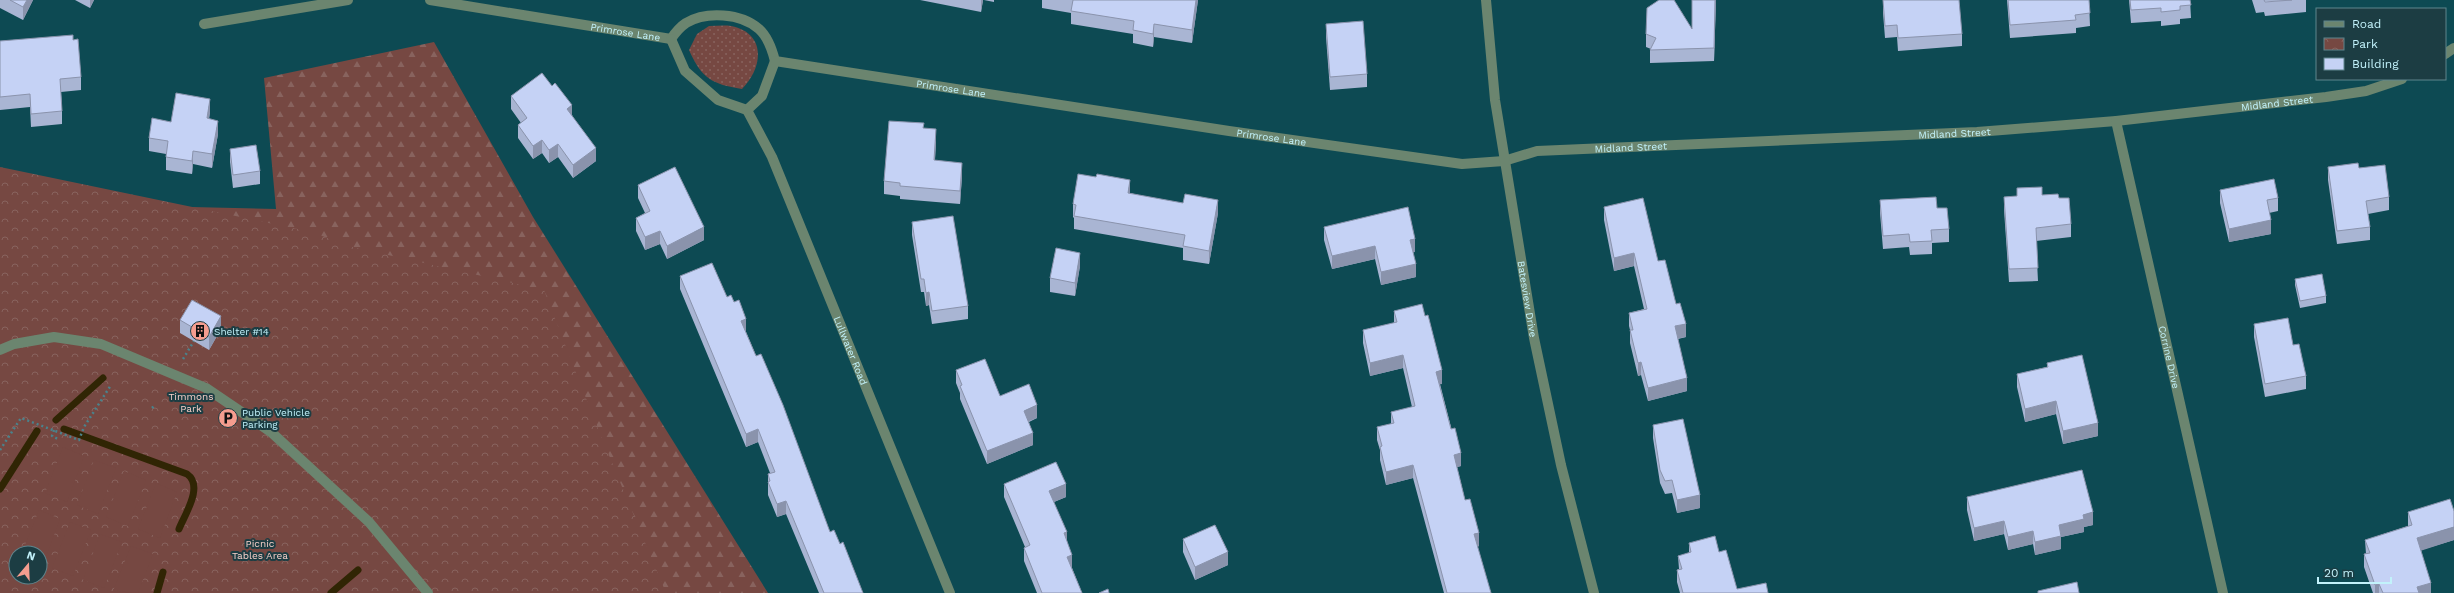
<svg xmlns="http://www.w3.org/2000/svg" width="2454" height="593" viewBox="0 0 2454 593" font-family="'Work Sans',sans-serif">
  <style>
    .grass { fill: url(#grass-dots) }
    .forest { fill: url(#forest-firs) }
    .park { fill: url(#park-crowns); fill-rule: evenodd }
    .pitch { fill: #764842 }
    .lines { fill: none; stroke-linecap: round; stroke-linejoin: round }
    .stream { stroke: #302504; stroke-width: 7 }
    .path { stroke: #4a838c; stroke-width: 2.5; stroke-dasharray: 2 3; stroke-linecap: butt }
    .minor { stroke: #6b856f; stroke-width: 10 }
    .wall { fill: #a9b5d3 }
    .shaded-wall { fill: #8a93ac }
    .building { fill: #c5d2f5; stroke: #8a93ac }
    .labels { text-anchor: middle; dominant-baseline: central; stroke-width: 4; stroke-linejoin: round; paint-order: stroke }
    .street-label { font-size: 10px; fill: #c2f2fb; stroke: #1c3d43 }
    .poi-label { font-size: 10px; fill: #c2f2fb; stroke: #1c3d43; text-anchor: start }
    .park-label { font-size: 10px; fill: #f8d0c9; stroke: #1c3d43 }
  </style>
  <defs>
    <pattern id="grass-dots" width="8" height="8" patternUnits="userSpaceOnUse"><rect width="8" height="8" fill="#764842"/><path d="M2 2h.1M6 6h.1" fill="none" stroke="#88635e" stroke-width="1.8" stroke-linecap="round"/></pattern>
    <pattern id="forest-firs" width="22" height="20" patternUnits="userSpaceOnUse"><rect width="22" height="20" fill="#764842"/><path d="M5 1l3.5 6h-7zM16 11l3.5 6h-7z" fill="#88635e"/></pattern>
    <pattern id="park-crowns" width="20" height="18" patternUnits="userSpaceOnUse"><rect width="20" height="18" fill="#764842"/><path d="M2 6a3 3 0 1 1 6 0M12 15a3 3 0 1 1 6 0" fill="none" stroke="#88635e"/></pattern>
  </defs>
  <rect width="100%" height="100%" fill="#0d4a53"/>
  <path class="grass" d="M709 26C716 26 724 25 731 26 767 33 763 68 742 89 712 84 702 79 689 50L697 34Z"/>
  <path class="forest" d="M434 42 533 217 768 593H482L147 206 276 209 264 78Z"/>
  <path class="park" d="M0 167 312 232 348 246 544 290 594 419 666 593H0ZM16 553H40V577H16Z"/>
  <g class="pitch">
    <path d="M63 447 84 456 67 502 45 493Z"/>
    <path d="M94 460 116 468 98 514 77 505Z"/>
    <path d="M124 471 146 480 128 526 106 517Z"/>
    <path d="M156 483 177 492 160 538 138 529Z"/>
    <path d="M39 510 60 519 43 565 40 563V553H22Z"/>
    <path d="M70 522 91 530 73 576 52 568Z"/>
    <path d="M100 534 122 542 104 588 83 580Z"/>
    <path d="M131 546 153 554 138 593 113 591Z"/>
  </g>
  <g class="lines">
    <g class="stream">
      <path d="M56 420 103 378"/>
      <path d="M64 429 187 474C204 486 185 514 179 529"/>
      <path d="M0 489 37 431"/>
      <path d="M157 593 163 572"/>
      <path d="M331 593 358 570"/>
    </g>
    <g class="path">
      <path d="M183 359 194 341"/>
      <path d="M152 408 154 406"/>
      <path d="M54 430 52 436 58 439"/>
      <path d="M0 450 21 418 79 440 84 427 111 385"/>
    </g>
    <g class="minor">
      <path id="s1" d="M430 0 671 39C675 33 680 27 686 23 706 11 741 13 759 29 768 37 772 49 775 61L1229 131 1462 164 1504 161 1537 151 1977 132 2116 121 2326 97 2366 91 2402 79"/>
      <path id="s2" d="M1486 0 1495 100 1534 338 1561 465 1594 593"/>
      <path d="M204 24 348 0"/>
      <path d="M671 39 685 71 718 100 747 110"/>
      <path d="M2445 54 2454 48"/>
      <path id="s3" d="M775 61 762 96 747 110 772 157 950 593"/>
      <path id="s4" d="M2116 121 2223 593"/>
      <path d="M0 350 14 344 54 337 101 344 206 388 271 432 369 522 428 593"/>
    </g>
  </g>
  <g class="wall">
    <path d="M0 0H33L23 20 0 8Z"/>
    <path d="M75 0H94L90 8Z"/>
    <path d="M920 0H983L981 12Z"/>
    <path d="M984 0H994V2Z"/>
    <path d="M1042 0H1198L1192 43 1154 37 1153 47 1133 43V34L1071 24V13L1042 8Z"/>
    <path d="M1716 0 1714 61 1650 63V50L1651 49 1646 47V34L1692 28Z"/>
    <path d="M1883 0 1962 34V46L1898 51 1897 37 1885 38 1883 13Z"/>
    <path d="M2007 0H2089L2090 26 2076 28V33L2010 38Z"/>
    <path d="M2129 0H2190L2191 18 2180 19V24L2161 26V21L2131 23Z"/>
    <path d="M2252 0H2306V12L2265 16 2264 12 2256 13Z"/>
    <path d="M1326 24 1367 74V87L1330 90 1326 37Z"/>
    <path d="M73 40 81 77V90L61 92 62 111V124L31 127 30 107 0 110V41Z"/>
    <path d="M511 96 572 115 596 161 573 178 558 157 549 163 542 153 533 159 518 138V125L521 123 511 109Z"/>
    <path d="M210 112 209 119 218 134 212 168 193 164 192 174 166 170V154L149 151V138L171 122Z"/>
    <path d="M924 128 936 142 935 160 962 176 960 204 900 199V196L884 194V181Z"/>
    <path d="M230 149 260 171V184L233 188 230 162Z"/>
    <path d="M2328 167 2359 168 2389 197V210L2368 214 2370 227V240L2337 244 2328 180Z"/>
    <path d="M638 185 704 240 667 259 660 244 645 250 636 231V218L645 213 638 198Z"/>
    <path d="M2017 188 2042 195 2071 224V237L2036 241 2038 281 2009 282 2004 210V197L2017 196Z"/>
    <path d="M2220 190 2278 198V211L2269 213 2271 234 2229 242 2220 203Z"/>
    <path d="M1130 193 1218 213 1209 264 1183 260V248L1074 229V218L1073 217V204Z"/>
    <path d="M1880 200 1949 229V242L1932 243V254L1910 255 1909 247 1883 249 1880 213Z"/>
    <path d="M1604 207 1658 261 1676 304 1686 337 1678 339 1687 391 1648 401 1641 375 1638 376 1630 343V330L1629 326V313L1644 309 1634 266 1614 271 1604 220Z"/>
    <path d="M912 222 968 306V319L932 324 929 305 926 306 924 292H921L912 235Z"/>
    <path d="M1324 227 1415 252H1413L1416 277 1381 285 1375 259 1332 269 1324 240Z"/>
    <path d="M1080 266 1075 296 1050 292V278Z"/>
    <path d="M680 276 727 297 746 332 830 532 863 593H819L786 514 777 517 768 495V474L770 473 758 442 746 447 680 289Z"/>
    <path d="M2295 279 2326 296V303L2300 308 2295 285Z"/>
    <path d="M1394 311 1442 384H1440L1461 466 1457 467 1465 500 1479 546 1477 547 1491 593H1444L1413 478 1386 485 1380 460V450L1377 440V427L1391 424V412L1412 407 1403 368 1370 376 1363 343V330L1394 323Z"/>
    <path d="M180 320 221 329 209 350 180 333Z"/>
    <path d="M2254 324 2293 345 2306 376V389L2265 397 2254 337Z"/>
    <path d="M2047 363 2098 436 2063 444 2056 414 2025 422 2017 387V374L2047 367Z"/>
    <path d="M956 370 1000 396 1037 418 1029 422 1033 445 987 464 960 399V393L956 383Z"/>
    <path d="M1653 425 1700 508 1677 513 1672 493 1665 494 1660 483 1653 438Z"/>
    <path d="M1004 484 1066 497 1054 502 1067 541 1072 568 1082 593H1037L1024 561V548L1025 547 1004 497Z"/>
    <path d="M1967 497 2093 525 2084 527V532L2061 537V549L2035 555 2033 544 2008 550 2004 534 1974 541 1967 510Z"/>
    <path d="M2408 512 2454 540 2421 550 2431 593H2373L2364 567V554H2366L2365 540 2408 526Z"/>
    <path d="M1183 539 1228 565 1195 580 1183 552Z"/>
    <path d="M1689 543 1719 552 1737 589 1768 593H1680L1677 582V570L1679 569 1678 556 1689 553Z"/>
  </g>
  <g class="shaded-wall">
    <path d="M27 0H33L23 20V7Z"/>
    <path d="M90 0H94L90 8Z"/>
    <path d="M981 0H983L981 12Z"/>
    <path d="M1196 0H1198L1192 43V30Z"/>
    <path d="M1715 0H1716L1714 61V48Z"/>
    <path d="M1154 24V37L1153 47V34Z"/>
    <path d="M210 99V112L207 131V118Z"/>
    <path d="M572 105V118L567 109Z"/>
    <path d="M218 121V134L212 168V154Z"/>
    <path d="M936 129V142L934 173V160Z"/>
    <path d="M542 140V153L533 159V146Z"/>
    <path d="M558 144V157L549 163V150Z"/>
    <path d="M596 148V161L573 178V165Z"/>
    <path d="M193 151V164L192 174V161Z"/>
    <path d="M962 163V176L960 204V191Z"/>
    <path d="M1130 180V193H1128Z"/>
    <path d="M1218 200V213L1209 264V251Z"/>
    <path d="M2271 220V234L2229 242V229Z"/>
    <path d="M704 227V240L667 259V246Z"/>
    <path d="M660 231V244L645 250V237Z"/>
    <path d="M1415 239V252L1410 253V240Z"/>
    <path d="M1375 246V259L1332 269V256Z"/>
    <path d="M1080 253V266L1075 296V283Z"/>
    <path d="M1634 253V266L1614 271V258Z"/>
    <path d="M1416 264V277L1381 285V272Z"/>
    <path d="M929 292V305L926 306V293Z"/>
    <path d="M221 316V329L209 350V337Z"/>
    <path d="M746 319V332L741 334V321Z"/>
    <path d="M1686 324V337L1675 339V326Z"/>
    <path d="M1403 355V368L1370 376V363Z"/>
    <path d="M1641 362V375L1638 376V363Z"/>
    <path d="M1442 370V384L1436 385V372Z"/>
    <path d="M1687 378V391L1648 401V388Z"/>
    <path d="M2056 401V414L2025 422V409Z"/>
    <path d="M1037 405V418L1024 423V411Z"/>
    <path d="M2098 423V436L2063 444V431Z"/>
    <path d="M758 429V442L746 447V434Z"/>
    <path d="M1033 433V445L987 464V451Z"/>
    <path d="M1461 453V466L1454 468V455Z"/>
    <path d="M1413 465V478L1386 485V472Z"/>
    <path d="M1066 484V497L1049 504V491Z"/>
    <path d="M1700 495V508L1677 513V500Z"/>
    <path d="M786 501V514L777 517V504Z"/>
    <path d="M2093 512V525L2084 527V532L2061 537V549L2035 555V542L2059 525 2083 515Z"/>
    <path d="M2004 521V534L1974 541V528Z"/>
    <path d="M2454 527V540L2417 552V538Z"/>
    <path d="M2033 531V544L2008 550V537Z"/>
    <path d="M1067 532V545L1064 533Z"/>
    <path d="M1479 533V546L1474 548V534Z"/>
    <path d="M1228 552V565L1195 580V567Z"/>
    <path d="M1072 555V568L1067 570V557Z"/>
    <path d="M2431 583V593H2417V587Z"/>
    <path d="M2379 584V593H2375V585Z"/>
  </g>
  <g class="building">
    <path d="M10 0H27L23 7Z"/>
    <path d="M1073 0H1196L1192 30 1154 24 1153 34 1133 30 1134 21 1071 11Z"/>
    <path d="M1659 0H1674L1692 29V0H1715L1714 48 1650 50 1656 38 1646 34 1647 8Z"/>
    <path d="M1883 0H1959L1962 34 1898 38 1897 25 1885 26Z"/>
    <path d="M2008 0H2089L2090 13 2075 15 2076 20 2010 25Z"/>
    <path d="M2130 0H2190L2191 5 2180 6V10L2161 12V8L2131 10Z"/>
    <path d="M2264 0H2292L2265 2Z"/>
    <path d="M1363 21 1367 74 1330 77 1326 24Z"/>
    <path d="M73 35V40L78 39 81 77 60 79 62 111 31 114 30 94 0 97V41Z"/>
    <path d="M542 73 552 86 555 83 572 105 567 109 596 148 573 165 558 144 549 150 542 140 533 146 518 125 527 118 511 96Z"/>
    <path d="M176 93 210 99 207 118 218 121 212 154 193 151 192 161 166 157 168 141 149 138 152 118 171 122Z"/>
    <path d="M889 121 924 123 923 128 936 129 934 160 962 163 960 191 900 186V183L884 181Z"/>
    <path d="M256 145 260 171 233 175 230 149Z"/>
    <path d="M2358 163 2359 168 2385 165 2389 197 2366 201 2370 227 2337 231 2328 167Z"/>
    <path d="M675 167 704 227 667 246 660 231 645 237 636 218 650 211 638 185Z"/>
    <path d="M1078 174 1096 177 1097 174 1130 180 1128 193 1183 203 1185 194 1218 200 1209 251 1183 246 1185 235 1074 216 1076 205 1073 204Z"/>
    <path d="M2274 179 2278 198 2267 200 2271 220 2229 229 2220 190Z"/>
    <path d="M2042 187V195L2058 194 2059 198H2069L2071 224 2036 228 2038 268 2009 269 2004 197 2017 196V188Z"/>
    <path d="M1936 197 1937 208H1947L1949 229 1931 230 1932 241 1910 242 1909 234 1883 236 1880 200Z"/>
    <path d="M1643 198 1658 261 1665 260 1676 304 1680 303 1686 324 1675 326 1687 378 1648 388 1641 362 1638 363 1630 330H1633L1629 313 1647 309 1634 253 1614 258 1604 207Z"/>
    <path d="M1408 207 1415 239 1410 240 1416 264 1381 272 1375 246 1332 256 1324 227Z"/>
    <path d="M953 216 968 306 932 311 929 292 926 293 924 279H921L912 222Z"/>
    <path d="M1056 248 1080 253 1075 283 1050 278Z"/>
    <path d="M712 263 727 297 731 295 734 302 739 300 746 319 741 321 756 356 761 354 783 405 830 532 834 530 840 544 843 542 863 593H824L786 501 777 504 768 482 770 481 768 474 775 472 758 429 746 434 680 276Z"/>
    <path d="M2322 274 2326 296 2300 301 2295 279Z"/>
    <path d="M192 300 221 316 209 337 180 320Z"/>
    <path d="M1422 304 1425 316 1428 315 1442 370 1436 372 1451 429 1455 428 1461 453 1454 455 1465 500 1470 499 1479 533 1474 534 1491 593H1447L1413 465 1386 472 1380 447 1382 446 1377 427 1394 423 1391 412 1415 406 1403 355 1370 363 1363 330 1397 322 1394 311Z"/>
    <path d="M2288 318 2293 345 2299 344 2306 376 2265 384 2254 324Z"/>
    <path d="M2082 355 2098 423 2063 431 2056 401 2025 409 2017 374 2048 367 2047 363Z"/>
    <path d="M985 359 1000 396 1029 384 1037 405 1024 411 1033 433 987 451 960 386 962 385 956 370Z"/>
    <path d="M1683 419 1700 495 1677 500 1672 480 1665 481 1660 470 1653 425Z"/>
    <path d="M1056 462 1066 484 1049 491 1067 532 1064 533 1072 555 1067 557 1082 593H1042L1024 548 1030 545 1004 484Z"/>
    <path d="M2082 470 2093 512 2083 515 2084 519 2059 525 2061 536 2035 542 2033 531 2008 537 2004 521 1974 528 1967 497Z"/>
    <path d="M2450 499 2454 511V527L2417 538 2431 583 2417 587 2419 593H2383L2379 584 2375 585 2364 554 2370 553 2365 540 2412 525 2408 512Z"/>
    <path d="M1215 525 1228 552 1195 567 1183 539Z"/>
    <path d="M1715 536 1719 552 1726 550 1737 589 1766 583 1768 593H1683L1677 570 1682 569 1678 556 1691 552 1689 543Z"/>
    <path d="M2077 582 2079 593H2038V591Z"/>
    <path d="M1108 589 1109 593H1099Z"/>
  </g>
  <defs>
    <g id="building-disc" transform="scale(1)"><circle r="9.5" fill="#f59d8f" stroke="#1c3d43"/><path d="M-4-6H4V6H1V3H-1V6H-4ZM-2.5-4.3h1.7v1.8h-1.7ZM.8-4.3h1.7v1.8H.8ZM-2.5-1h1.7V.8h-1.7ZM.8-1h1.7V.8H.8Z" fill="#111"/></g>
    <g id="parking-disc" transform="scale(1)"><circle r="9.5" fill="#f59d8f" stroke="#1c3d43"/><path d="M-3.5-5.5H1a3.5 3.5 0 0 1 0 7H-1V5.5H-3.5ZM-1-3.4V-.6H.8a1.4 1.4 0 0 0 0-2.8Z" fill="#111"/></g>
  </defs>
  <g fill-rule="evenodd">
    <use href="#building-disc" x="200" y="331"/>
    <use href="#parking-disc" x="228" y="418"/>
  </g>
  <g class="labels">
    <g class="street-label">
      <text stroke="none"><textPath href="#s1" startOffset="198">Primrose Lane</textPath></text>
      <text stroke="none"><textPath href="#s1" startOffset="558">Primrose Lane</textPath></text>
      <text stroke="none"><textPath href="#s1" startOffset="1893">Midland Street</textPath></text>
      <text stroke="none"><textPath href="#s1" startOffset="1569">Midland Street</textPath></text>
      <text stroke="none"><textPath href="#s1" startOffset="882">Primrose Lane</textPath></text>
      <text stroke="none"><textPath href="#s1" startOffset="1245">Midland Street</textPath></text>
      <text stroke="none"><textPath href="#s2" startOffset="302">Batesview Drive</textPath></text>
      <text stroke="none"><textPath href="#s3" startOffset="320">Lullwater Road</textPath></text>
      <text stroke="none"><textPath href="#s4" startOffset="242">Corrine Drive</textPath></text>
    </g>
    <g class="poi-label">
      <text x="214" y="331">Shelter #14</text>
      <text x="242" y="412">Public Vehicle<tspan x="242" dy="12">Parking</tspan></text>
    </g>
    <g class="park-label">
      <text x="191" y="396">Timmons<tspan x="191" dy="12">Park</tspan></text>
      <text x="260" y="543">Picnic<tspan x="260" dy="12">Tables Area</tspan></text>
    </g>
  </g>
  <rect x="2316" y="8" width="130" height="72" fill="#1c3d43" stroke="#5e858d"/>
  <rect x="2324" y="21" width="20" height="6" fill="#6b856f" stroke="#5e858d"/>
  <text x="2352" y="28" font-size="12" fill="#c2f2fb">Road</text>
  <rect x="2324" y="38" width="20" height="12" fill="url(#park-crowns)" stroke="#5e858d"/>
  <text x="2352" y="48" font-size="12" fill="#c2f2fb">Park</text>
  <rect x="2324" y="58" width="20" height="12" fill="#c5d2f5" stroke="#5e858d"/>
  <text x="2352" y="68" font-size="12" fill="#c2f2fb">Building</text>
  <g transform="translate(28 565) rotate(19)"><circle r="19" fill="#1c3d43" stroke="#5e858d"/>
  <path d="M0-3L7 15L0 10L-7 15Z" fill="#f59d8f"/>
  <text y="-6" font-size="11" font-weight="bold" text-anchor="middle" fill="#c2f2fb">N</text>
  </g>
  <path d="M2318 577v6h73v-6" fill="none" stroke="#c2f2fb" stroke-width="2"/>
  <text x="2324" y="577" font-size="12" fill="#c2f2fb" stroke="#1c3d43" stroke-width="3" paint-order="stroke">20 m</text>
</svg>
